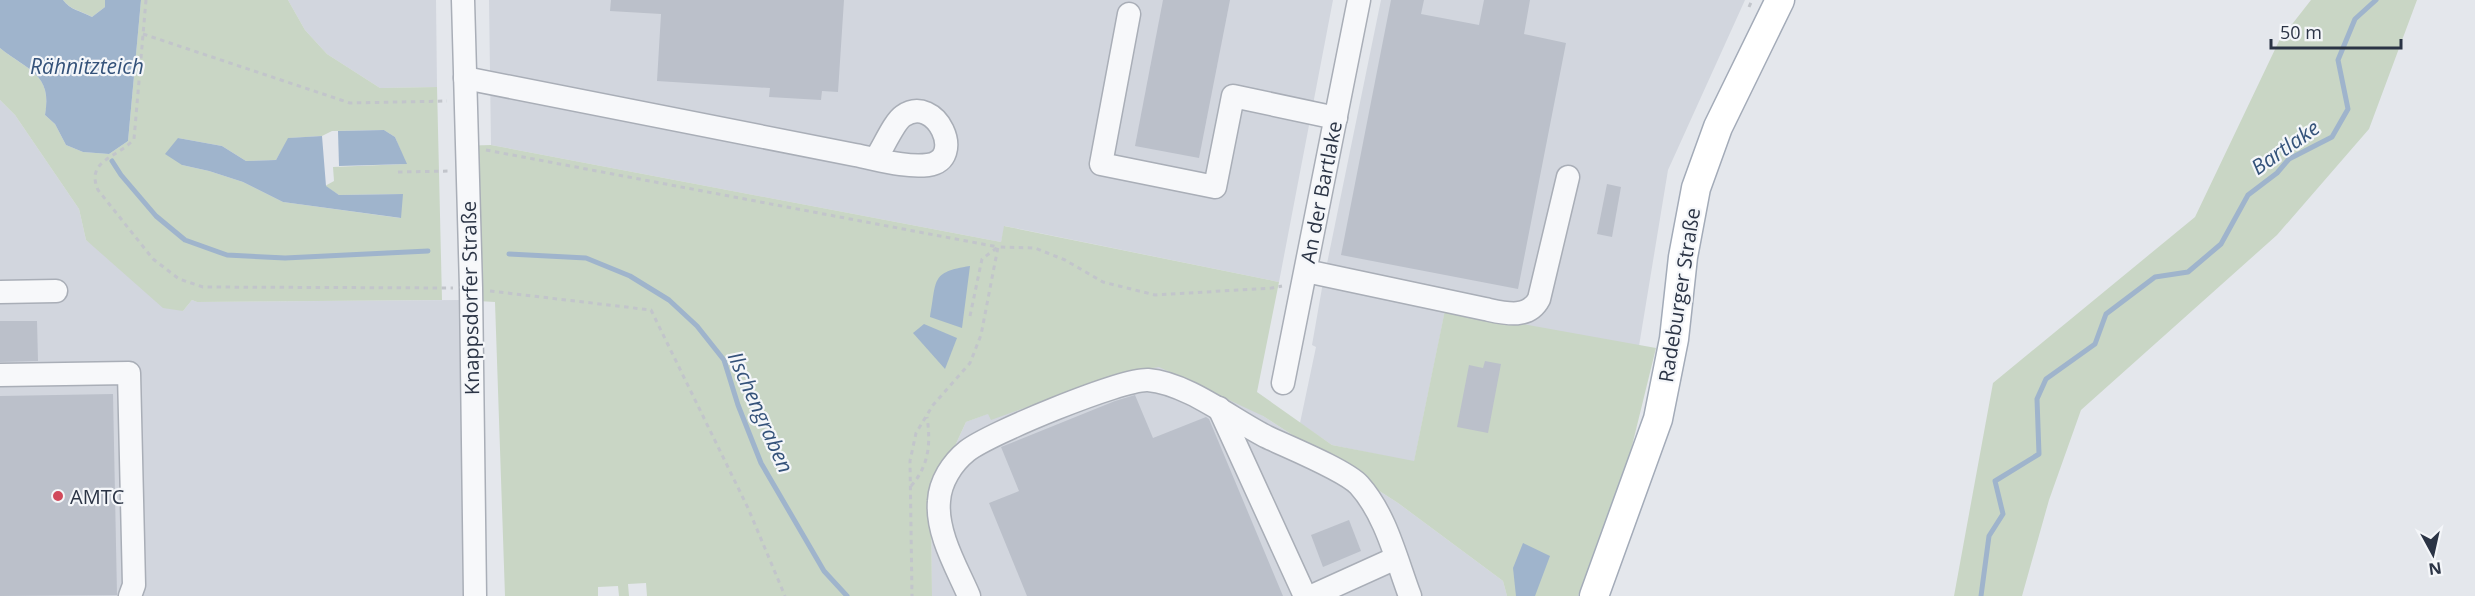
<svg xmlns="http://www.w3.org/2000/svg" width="2475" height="596" viewBox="0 0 2475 596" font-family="'Open Sans',sans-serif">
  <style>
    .built { fill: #d2d6de }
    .green { fill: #c9d6c5; fill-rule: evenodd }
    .water { fill: #9fb4cc }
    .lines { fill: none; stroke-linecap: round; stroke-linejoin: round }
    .stream { stroke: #9fb4cc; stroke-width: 5 }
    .building { fill: #bbc0ca }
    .minor-casing { stroke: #a9aeb7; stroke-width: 25 }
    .major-casing { stroke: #a3abb8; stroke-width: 31 }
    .path { stroke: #c2c5cb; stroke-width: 3; stroke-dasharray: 4.5 4.5; stroke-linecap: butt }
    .minor { stroke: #f7f8fa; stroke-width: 22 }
    .major { stroke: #fff; stroke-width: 28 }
    .poi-dot { fill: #d1495b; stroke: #f4f6f9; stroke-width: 2 }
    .labels { text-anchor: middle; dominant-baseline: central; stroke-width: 4.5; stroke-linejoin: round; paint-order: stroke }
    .street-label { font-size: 20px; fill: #2b3445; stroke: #f4f6f9 }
    .poi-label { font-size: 20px; fill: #2b3445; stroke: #f4f6f9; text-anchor: start }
    .water-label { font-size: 21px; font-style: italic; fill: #34527a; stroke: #f4f6f9 }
  </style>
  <rect width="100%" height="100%" fill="#e4e7ec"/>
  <g class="built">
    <path d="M288 0H436L437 87 380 88 327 54 305 30Z"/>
    <path d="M489 0H1333L1279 282 1005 226 1001 242 491 145Z"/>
    <path d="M1381 0H1745L1668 170 1639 346 1445 311 1414 462 1332 445 1300 423 1316 347 1312 345 1322 288Z"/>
    <path d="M0 100 15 115 79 209 86 240 183 311 192 300 197 302 461 300 463 596H0Z"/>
    <path d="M1159 349 1398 503 1503 581 1507 596H932L931 498 966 422Z"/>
  </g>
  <g class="green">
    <path d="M63 0H105V7L92 17C82 11 70 10 63 0Z"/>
    <path d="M141 0H288L305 30 327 54 380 88 437 87 442 300 197 302 192 300 183 311 163 308 86 240 79 209 15 115 0 100V48C27 70 53 74 45 115L55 124 66 145 83 152 109 154 128 141ZM384 130 395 137 406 164 333 167 334 181 325 186 339 195 402 194 400 218 283 202 243 182 209 171 182 165 178 138 222 146 246 161 276 160 289 138 322 136 332 131Z"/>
    <path d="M2311 0H2417L2369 129 2277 235 2081 410 2049 500 2022 596H1954L1993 383 2195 217 2279 41Z"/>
    <path d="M491 145 1001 242 1004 226 1279 282 1257 392 1332 445 1414 461 1445 310 1656 348 1631 450 1578 596H1507L1503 581 1398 503 1263 416 1159 367 1122 373 991 420 988 414 966 422 931 498 932 596H647L646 583 628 584 629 596H619L618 586 598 587V596H505L495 302 461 300 458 146Z"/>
  </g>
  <g class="water">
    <path d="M0 0H63C70 10 81 11 92 17L105 7V0H141L128 141 109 154 83 152 66 145 55 124 45 115C53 74 27 70 0 48Z"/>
    <path d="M384 130 395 137 407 164 339 166 338 131Z"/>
    <path d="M322 136 326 186 339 195 403 194 401 218 283 202 243 182 209 171 182 165 165 154 178 138 222 146 246 161 276 160 288 138Z"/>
    <path d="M970 266 962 328 930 317C937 280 930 272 970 266Z"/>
    <path d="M924 324 957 338 945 369 913 333Z"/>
    <path d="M1523 543 1550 556 1535 596H1516L1513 568Z"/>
  </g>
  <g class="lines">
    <g class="stream">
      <path d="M112 161 121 175 156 216 185 240 227 255 285 258 428 251"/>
      <path d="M509 254 586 258 630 276 669 300 697 326 724 360 738 405 761 463 824 571 847 596"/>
      <path d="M1981 596 1989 536 2003 514 1995 481 2039 454 2037 399 2046 379 2095 344 2106 314 2155 277 2188 272 2221 244 2248 195 2277 173 2289 159 2332 137 2348 109 2338 60 2355 19 2376 0"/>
    </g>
  </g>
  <g class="building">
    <path d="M611 0H844L838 92 822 91 821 100 769 97 770 88 657 81 661 14 610 11Z"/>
    <path d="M1163 0H1230L1199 158 1135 146Z"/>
    <path d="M1391 0H1424L1421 14 1479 25 1484 0H1530L1524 34 1566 43 1518 289 1341 255Z"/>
    <path d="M1607 184 1621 187 1612 237 1597 234Z"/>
    <path d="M0 321H37L38 361 0 362Z"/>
    <path d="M1485 361 1501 364 1488 433 1457 427 1469 365 1483 368Z"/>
    <path d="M113 394 117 595 0 596V396Z"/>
    <path d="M1135 395 1153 438 1206 417 1209 419 1283 596H1027L989 503 1019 491 1001 447 1115 401Z"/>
    <path d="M1349 520 1361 551 1323 567 1311 535Z"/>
  </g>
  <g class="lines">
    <g class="minor-casing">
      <g id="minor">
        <path d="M463 0 471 288 475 596"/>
        <path d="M1129 14 1101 164 1215 187 1233 96 1336 118"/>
        <path d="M465 78 855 155C877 159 905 168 928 165 967 160 936 93 903 116 894 122 883 148 876 158"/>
        <path d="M1306 271 1485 309C1504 313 1528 320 1539 299L1568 177"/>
        <path d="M0 292 56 291"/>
        <path d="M0 375 129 373 134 585 130 596"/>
        <path d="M1283 383 1359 0"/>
        <path d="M1219 408 1305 596"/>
        <path d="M969 596C957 568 936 533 939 501 940 482 952 463 967 451 990 433 1121 379 1148 380 1187 383 1233 420 1267 437 1288 447 1345 470 1359 485 1386 515 1396 559 1410 596"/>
        <path d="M1312 596 1396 558"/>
      </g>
    </g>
    <g class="major-casing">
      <path id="major" d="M1594 596 1658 419 1674 339 1683 257 1696 188 1718 127 1780 0"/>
    </g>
    <g class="path">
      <path d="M146 0 134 139C118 158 85 160 98 190L153 259 179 279 203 287 453 288"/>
      <path d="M1749 7 1752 0"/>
      <path d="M143 34 350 103 447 101"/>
      <path d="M486 150 998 247 981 335 970 363 933 405 916 433 910 461 912 596"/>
      <path d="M398 172 450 171"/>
      <path d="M490 291 651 310 748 508 785 596"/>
      <path d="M970 316 982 259 998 247 1035 248 1065 260 1103 282 1155 295 1272 288 1282 286"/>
      <path d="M911 486C929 466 931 443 927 417"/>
    </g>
    <use href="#minor" class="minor"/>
    <use href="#major" class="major"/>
  </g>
  <circle class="poi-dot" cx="58" cy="496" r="6"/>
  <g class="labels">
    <g class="street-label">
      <text transform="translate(1321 192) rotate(-79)">An der Bartlake</text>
      <text transform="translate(1679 295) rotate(-81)">Radeburger Straße</text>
      <text transform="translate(470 298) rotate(-91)">Knappsdorfer Straße</text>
    </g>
    <g class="poi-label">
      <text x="70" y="496">AMTC</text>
    </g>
    <g class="water-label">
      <text x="87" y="66">Rähnitzteich</text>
      <text transform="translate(2285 147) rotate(-35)">Bartlake</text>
      <text transform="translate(761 412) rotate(66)">Ilschengraben</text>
    </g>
  </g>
  <g transform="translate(2433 554) rotate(172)" stroke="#f4f6f9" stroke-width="4.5" paint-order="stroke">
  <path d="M0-4.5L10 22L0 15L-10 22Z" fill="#2b3445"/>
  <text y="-9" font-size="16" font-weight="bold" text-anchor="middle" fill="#2b3445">N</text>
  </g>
  <path d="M2271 39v9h130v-9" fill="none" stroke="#2b3445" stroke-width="3"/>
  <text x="2280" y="39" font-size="18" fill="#2b3445" stroke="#f4f6f9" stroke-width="4.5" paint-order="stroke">50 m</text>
</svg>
